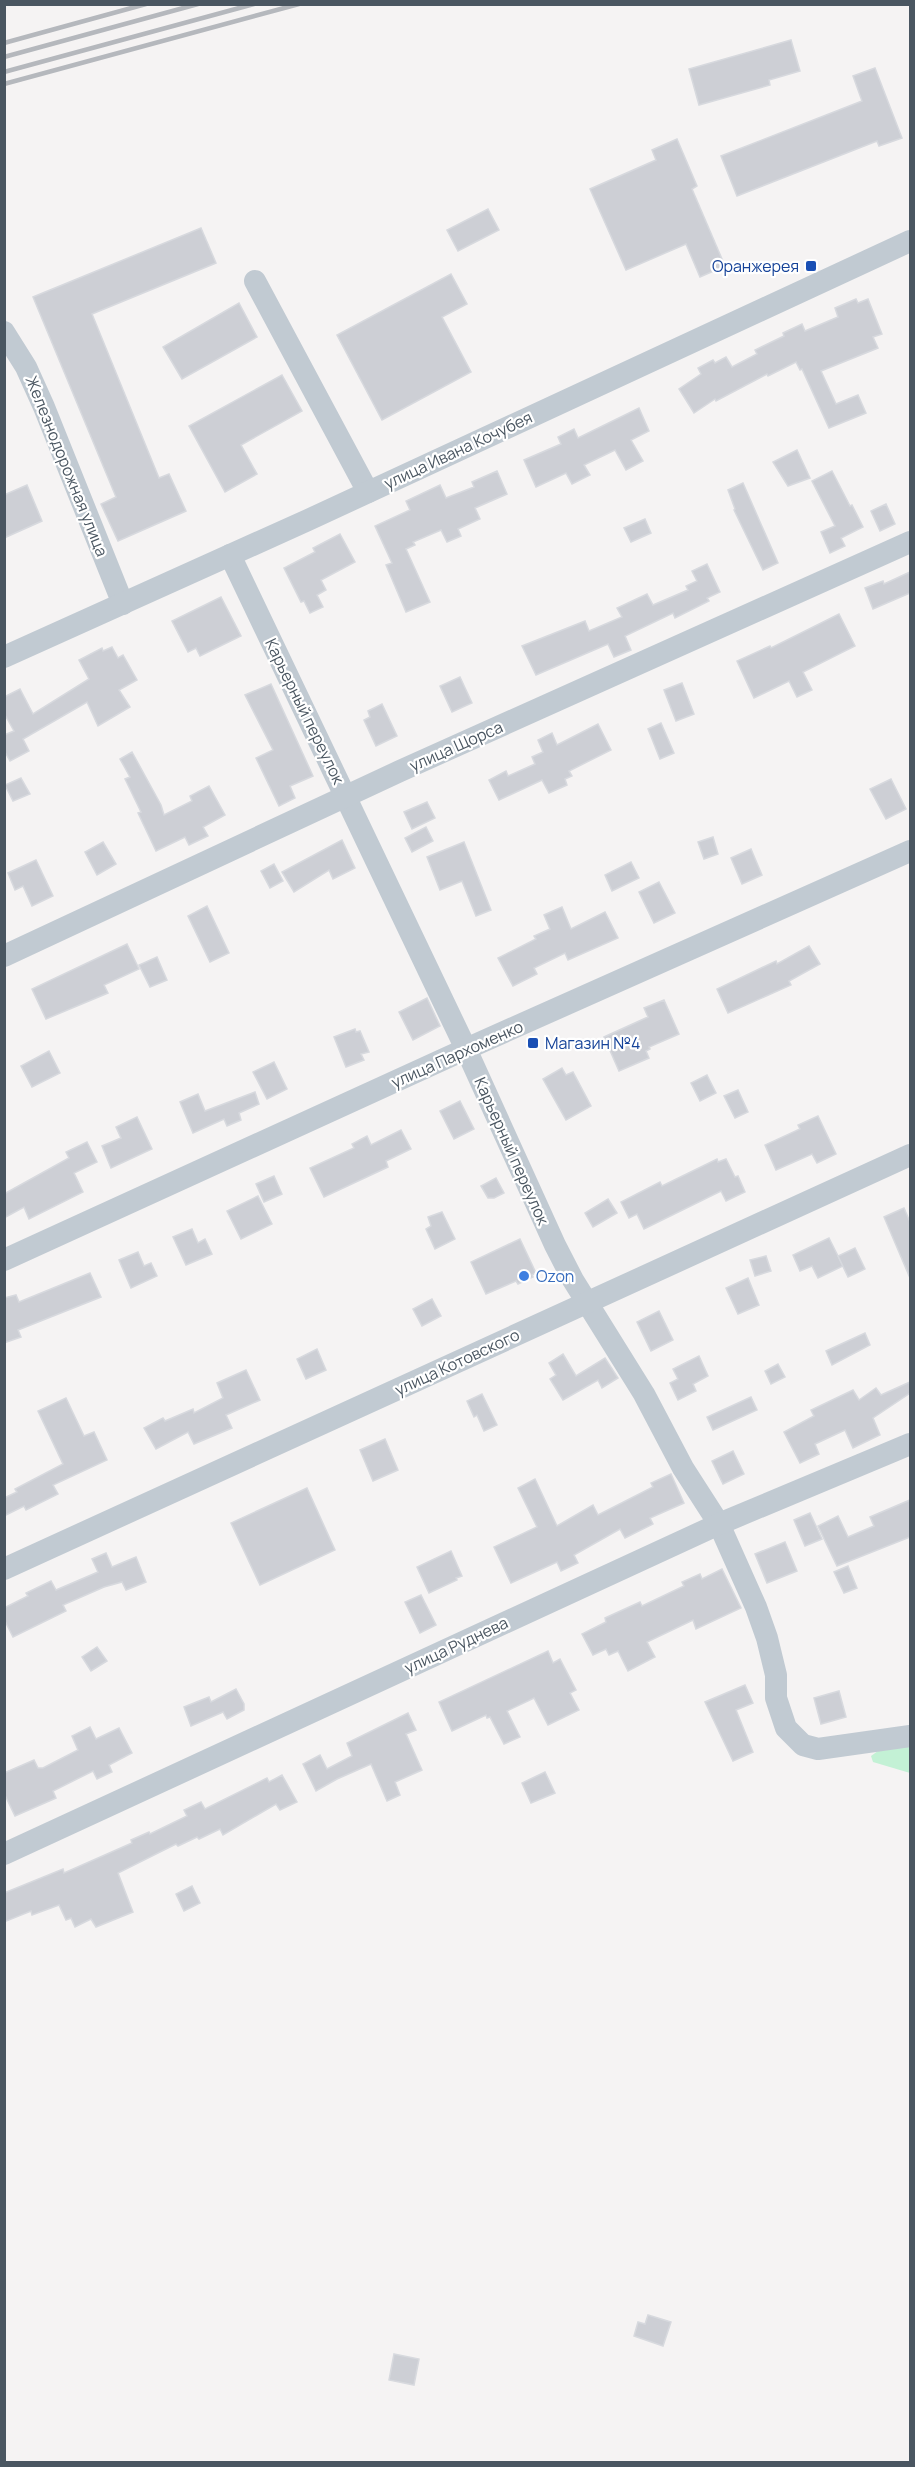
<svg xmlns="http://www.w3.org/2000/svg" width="915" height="2467" viewBox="0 0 915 2467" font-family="Manrope,sans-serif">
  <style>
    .green { fill: #c3f1d5 }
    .building { fill: #cdcfd5; stroke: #d7d9de; stroke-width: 1.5 }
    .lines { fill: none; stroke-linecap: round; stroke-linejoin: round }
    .minor { stroke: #c1cad2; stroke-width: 22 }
    .rail { stroke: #b5b8bd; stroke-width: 4.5 }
    .transit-dot { fill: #1a4fb4; stroke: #fff; stroke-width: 2 }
    .shop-dot { fill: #3f7fe0; stroke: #fff; stroke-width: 2 }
    .labels { text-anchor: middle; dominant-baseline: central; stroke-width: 4.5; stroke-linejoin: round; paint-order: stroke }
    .transit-label { font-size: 16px; fill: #164399; stroke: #fff; text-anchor: end }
    .street-label { font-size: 16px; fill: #4a5661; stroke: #fff }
    .shop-label { font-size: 16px; fill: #366cbe; stroke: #fff; text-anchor: start }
  </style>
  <rect width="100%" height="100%" fill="#f5f3f3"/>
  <path class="green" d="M910 1742V1773L873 1762 871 1756 878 1751Z"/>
  <g class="building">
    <path d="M791 40 800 71 769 80 770 85 699 105 689 69Z"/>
    <path d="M875 68 902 138 879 146 877 141 737 196 721 156 862 101 853 76Z"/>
    <path d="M677 139 697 186 692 189 725 266 700 277 686 244 626 270 590 189 656 160 652 150Z"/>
    <path d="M488 209 499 230 458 251 447 230Z"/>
    <path d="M201 228 216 263 92 314 159 478 169 474 186 511 118 541 101 504 116 497 33 297Z"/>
    <path d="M451 274 467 304 442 317 471 372 382 420 337 335Z"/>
    <path d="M856 299 858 303 868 299 882 334 873 337 878 348 821 371 836 404 858 395 866 413 829 428 802 369 800 370 796 362 768 376 767 374 716 401 715 399 694 413 679 389 701 374 698 368 713 360 715 363 726 357 732 367 757 354 755 350 784 336 783 333 802 324 805 331 838 317 835 308Z"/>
    <path d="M239 303 257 337 182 379 163 347Z"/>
    <path d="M282 375 302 411 241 445 257 474 225 492 189 426Z"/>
    <path d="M639 408 649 431 631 440 643 461 626 470 615 450 584 465 590 475 572 484 566 473 536 487 524 460 561 444 558 437 574 429 578 438Z"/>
    <path d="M797 450 810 478 788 486 773 462Z"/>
    <path d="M497 471 507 494 475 508 480 519 458 529 461 536 447 542 441 530 413 542 415 545 406 549 430 602 406 612 386 565 392 563 375 526 410 510 406 501 440 485 446 498 474 487 472 482Z"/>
    <path d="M832 471 850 506 852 505 863 527 841 538 845 546 830 553 821 532 835 526 812 481Z"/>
    <path d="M743 483 778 563 763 570 734 510 735 509 728 490Z"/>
    <path d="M27 485 42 521 4 538V495Z"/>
    <path d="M886 504 895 524 880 531 871 511Z"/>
    <path d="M645 519 651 533 631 542 624 528Z"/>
    <path d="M340 534 355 562 321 580 326 590 317 595 323 607 310 613 304 601 301 602 284 568 315 552 313 548Z"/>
    <path d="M707 564 720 592 707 598 709 601 675 618 673 613 625 636 631 650 614 657 608 644 536 675 522 646 585 621 589 631 622 617 617 608 647 594 653 605 688 590 686 586 697 581 692 571Z"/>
    <path d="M910 572V593L873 609 865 588 883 581 884 584Z"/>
    <path d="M221 597 241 636 200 656 196 648 188 652 172 621Z"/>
    <path d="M839 614 855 646 803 672 812 690 797 697 789 681 754 698 737 661 770 646 771 648Z"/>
    <path d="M112 647 118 658 123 655 137 680 119 690 130 707 98 726 87 702 23 739 29 751 10 761 4 750V735L14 731 4 713V697L20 689 33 714 89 679 79 660 102 648 103 651Z"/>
    <path d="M460 677 472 703 452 712 440 686Z"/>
    <path d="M682 683 694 714 676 721 664 690Z"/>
    <path d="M271 684 313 776 290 786 295 798 279 806 256 758 273 750 245 695Z"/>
    <path d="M382 704 397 736 376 746 364 720 370 717 368 711Z"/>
    <path d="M661 723 674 753 660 759 648 729Z"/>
    <path d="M598 724 611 750 569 771 572 776 565 779 567 785 549 793 542 780 499 800 489 780 506 771 508 776 535 764 532 757 543 752 538 740 552 733 557 745Z"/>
    <path d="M132 752 161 805 164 815 192 801 190 796 209 786 225 815 203 827 208 836 189 845 185 837 156 851 138 813 141 812 125 779 130 777 120 759Z"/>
    <path d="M21 778 30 794 13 801 5 785Z"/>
    <path d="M891 779 906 809 886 819 870 789Z"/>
    <path d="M427 802 435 818 412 829 404 812Z"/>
    <path d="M426 827 433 841 412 852 405 838Z"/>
    <path d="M713 837 718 854 704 859 698 842Z"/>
    <path d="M342 840 355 868 333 879 329 870 294 892 282 872Z"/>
    <path d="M103 842 116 864 97 875 85 852Z"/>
    <path d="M464 842 491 910 476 916 462 881 440 890 427 857Z"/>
    <path d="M751 849 762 875 742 884 731 858Z"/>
    <path d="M36 860 53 896 32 906 23 886 15 890 8 873Z"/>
    <path d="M631 862 639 878 612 891 605 875Z"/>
    <path d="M274 864 283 881 270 888 261 871Z"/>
    <path d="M659 882 675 913 654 923 639 892Z"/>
    <path d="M207 906 229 953 210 962 188 916Z"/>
    <path d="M562 907 571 929 605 912 618 938 568 960 565 953 534 968 537 974 513 986 498 958 536 939 534 936 550 929 544 915Z"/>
    <path d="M127 944 139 969 104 985 108 993 46 1019 32 989Z"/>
    <path d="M809 946 820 964 789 981 791 985 728 1013 717 989 776 961 777 964Z"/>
    <path d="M157 957 167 980 150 987 139 965Z"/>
    <path d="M427 998 440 1026 413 1040 399 1012Z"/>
    <path d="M664 1000 679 1034 649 1047 650 1049 646 1051 649 1058 619 1071 604 1037 648 1017 644 1008Z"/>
    <path d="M355 1029 356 1032 360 1031 369 1052 361 1054 364 1060 346 1067 334 1037Z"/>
    <path d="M49 1051 60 1073 32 1087 21 1066Z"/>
    <path d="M274 1062 287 1089 267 1099 253 1072Z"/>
    <path d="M562 1068 566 1075 573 1072 591 1106 566 1120 543 1079Z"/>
    <path d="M707 1075 716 1093 700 1101 691 1083Z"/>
    <path d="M738 1090 748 1112 735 1118 724 1096Z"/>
    <path d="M255 1092 259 1104 239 1113 241 1120 227 1126 224 1119 193 1133 180 1102 198 1094 205 1111Z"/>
    <path d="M460 1101 474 1129 454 1139 440 1111Z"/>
    <path d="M818 1116 836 1154 817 1163 812 1154 776 1170 765 1145 800 1129 798 1125Z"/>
    <path d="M137 1117 152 1149 111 1168 102 1146 121 1138 116 1127Z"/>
    <path d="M401 1130 411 1149 386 1161 388 1167 324 1197 310 1168 354 1148 352 1144 367 1136 371 1145Z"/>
    <path d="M87 1142 97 1162 74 1173 83 1192 29 1219 24 1207 4 1218V1194L69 1158 66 1152Z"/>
    <path d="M717 1159 718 1162 726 1159 735 1177 738 1176 745 1192 726 1201 721 1191 644 1229 637 1214 629 1218 621 1202 660 1182 662 1186Z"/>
    <path d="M274 1176 282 1194 264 1202 256 1184Z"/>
    <path d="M496 1178 504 1193 494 1198H488L481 1186Z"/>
    <path d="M258 1196 272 1224 241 1239 227 1211Z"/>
    <path d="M608 1199 617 1213 593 1227 585 1213Z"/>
    <path d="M904 1208 910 1222V1278L884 1217Z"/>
    <path d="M442 1212 455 1239 435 1249 426 1229 431 1226 428 1217Z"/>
    <path d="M192 1229 198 1243 205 1239 212 1254 186 1265 173 1237Z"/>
    <path d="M829 1238 843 1266 818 1278 812 1266 800 1271 793 1255Z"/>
    <path d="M520 1239 536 1273 532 1275 533 1277 518 1284 516 1281 486 1294 471 1262Z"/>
    <path d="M855 1248 865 1269 848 1277 838 1256Z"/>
    <path d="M138 1252 144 1266 151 1263 157 1276 131 1288 119 1260Z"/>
    <path d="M766 1256 771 1271 755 1276 750 1260Z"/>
    <path d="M90 1273 101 1297 18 1330 21 1337 4 1343V1298L16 1295 19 1302Z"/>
    <path d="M748 1278 759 1305 738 1314 726 1288Z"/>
    <path d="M432 1299 441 1316 422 1326 413 1309Z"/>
    <path d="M659 1311 673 1340 651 1351 637 1322Z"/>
    <path d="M865 1333 870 1345 832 1365 826 1351Z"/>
    <path d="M317 1349 326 1370 306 1379 297 1359Z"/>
    <path d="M563 1354 576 1376 605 1358 618 1378 602 1388 598 1380 563 1400 550 1379 556 1375 549 1363Z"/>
    <path d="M699 1356 708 1376 693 1384 696 1391 678 1400 670 1383 678 1379 673 1369Z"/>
    <path d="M778 1364 785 1377 771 1384 765 1371Z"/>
    <path d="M246 1370 260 1400 226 1415 232 1428 194 1444 188 1432 156 1449 144 1428 163 1418 165 1421 193 1409 194 1413 223 1398 217 1383Z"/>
    <path d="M910 1382V1393L873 1418 880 1435 853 1448 845 1430 815 1444 819 1454 800 1463 784 1432 814 1416 811 1410 853 1390 859 1400 876 1388 881 1395Z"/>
    <path d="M482 1394 497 1425 484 1431 477 1415 474 1417 467 1401Z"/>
    <path d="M751 1397 757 1410 713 1430 707 1417Z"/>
    <path d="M66 1398 84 1436 94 1432 107 1460 53 1485 58 1494 26 1510 24 1506 4 1516V1498L17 1492 15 1489 63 1464 38 1411Z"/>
    <path d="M385 1439 398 1470 373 1481 360 1450Z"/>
    <path d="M733 1451 744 1474 723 1484 712 1461Z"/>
    <path d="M671 1474 684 1503 650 1518 653 1524 625 1538 620 1529 574 1555 578 1563 561 1571 557 1562 511 1583 494 1547 537 1527 518 1488 535 1479 557 1526 593 1505 598 1515 653 1487 651 1483Z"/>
    <path d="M307 1488 335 1550 260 1585 231 1523Z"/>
    <path d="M910 1500V1537L837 1566 818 1526 838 1516 848 1537 874 1526 870 1517Z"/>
    <path d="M810 1513 822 1539 805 1546 794 1520Z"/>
    <path d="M785 1542 797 1571 767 1583 755 1554Z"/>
    <path d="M451 1551 462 1576 456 1578 457 1580 429 1593 417 1567Z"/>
    <path d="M106 1553 112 1567 136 1557 146 1582 126 1590 122 1582 104 1587 63 1605 66 1611 13 1637 4 1619V1608L28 1596 26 1593 51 1581 56 1590 98 1572 92 1559Z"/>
    <path d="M848 1566 857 1588 844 1593 834 1572Z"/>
    <path d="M722 1569 741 1608 696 1629 693 1620 647 1642 655 1657 628 1671 618 1651 609 1655 606 1649 593 1655 582 1634 606 1622 605 1618 640 1602 642 1606 684 1586 682 1582 700 1574 702 1579Z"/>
    <path d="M421 1595 436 1625 420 1633 405 1602Z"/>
    <path d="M97 1647 107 1661 91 1671 82 1657Z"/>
    <path d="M548 1651 553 1663 560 1659 576 1690 570 1693 579 1710 548 1725 534 1698 507 1711 520 1737 504 1744 490 1717 487 1718 486 1715 452 1731 439 1702Z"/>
    <path d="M745 1685 753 1703 736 1710 753 1752 733 1761 705 1702Z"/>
    <path d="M236 1689 244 1704V1710L227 1719 223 1712 191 1726 184 1707 209 1697 211 1702Z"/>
    <path d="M839 1691 846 1717 821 1724 814 1698Z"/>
    <path d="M408 1713 416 1730 406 1734 422 1770 395 1782 400 1795 387 1801 371 1764 337 1779 316 1791 303 1764 320 1755 327 1769 352 1756 347 1743Z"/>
    <path d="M90 1727 96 1739 119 1728 132 1753 109 1765 112 1772 97 1779 93 1771 53 1791 56 1798 15 1816 4 1793V1773L34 1760 38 1768H43L78 1750 72 1736Z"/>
    <path d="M545 1772 555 1793 531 1803 522 1783Z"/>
    <path d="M282 1775 297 1802 280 1810 276 1804 223 1835 220 1829 199 1839 197 1837 178 1846 176 1844 118 1873 133 1912 96 1927 91 1919 75 1927 71 1918 66 1920 59 1905 32 1915 31 1911 4 1922V1893L63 1869 64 1873 132 1843 131 1840 149 1832 150 1834 187 1816 184 1810 201 1802 205 1809 267 1778 269 1782Z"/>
    <path d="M192 1886 200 1903 184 1911 176 1894Z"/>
    <path d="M648 2315 671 2322 663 2346 634 2336 638 2322 645 2324Z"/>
    <path d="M394 2354 419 2359 414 2385 389 2380Z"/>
  </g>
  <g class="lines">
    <g class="minor">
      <path d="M255 281 368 492"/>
      <path d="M4 332 26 367 44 407 123 604"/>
      <path d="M230 555 466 1049 555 1245 573 1280 644 1394 683 1468 719 1524 756 1607 767 1638 776 1675V1698L786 1728 803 1745 818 1749 910 1736"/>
      <path d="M4 657 308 520 910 241"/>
      <path d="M4 956 400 771 910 542"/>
      <path d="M4 1260 466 1049 910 851"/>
      <path d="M4 1569 910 1155"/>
      <path d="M4 1854 719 1524 910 1444"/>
    </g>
    <g class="rail">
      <path d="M4 43 146 4"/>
      <path d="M4 57 198 4"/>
      <path d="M4 72 254 4"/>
      <path d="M4 84 299 4"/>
    </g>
  </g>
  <g class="transit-dot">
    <rect x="805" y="260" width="12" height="12" rx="3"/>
    <rect x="527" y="1037" width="12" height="12" rx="3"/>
  </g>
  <circle class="shop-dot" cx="524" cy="1276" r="6"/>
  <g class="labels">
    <g class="transit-label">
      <text x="799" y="266">Оранжерея</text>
      <text x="545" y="1043" text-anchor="start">Магазин №4</text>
    </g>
    <g class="street-label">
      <text transform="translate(458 450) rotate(-25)">улица Ивана Кочубея</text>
      <text transform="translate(67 466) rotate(68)">Железнодорожная улица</text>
      <text transform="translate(305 711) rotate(64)">Карьерный переулок</text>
      <text transform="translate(456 746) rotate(-24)">улица Щорса</text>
      <text transform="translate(457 1054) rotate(-24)">улица Пархоменко</text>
      <text transform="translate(512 1151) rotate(66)">Карьерный переулок</text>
      <text transform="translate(457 1362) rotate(-25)">улица Котовского</text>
      <text transform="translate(456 1645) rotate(-25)">улица Руднева</text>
    </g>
    <g class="shop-label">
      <text x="536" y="1276">Ozon</text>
    </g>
  </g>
  <rect width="915" height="2467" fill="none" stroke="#4a5661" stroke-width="12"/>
</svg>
